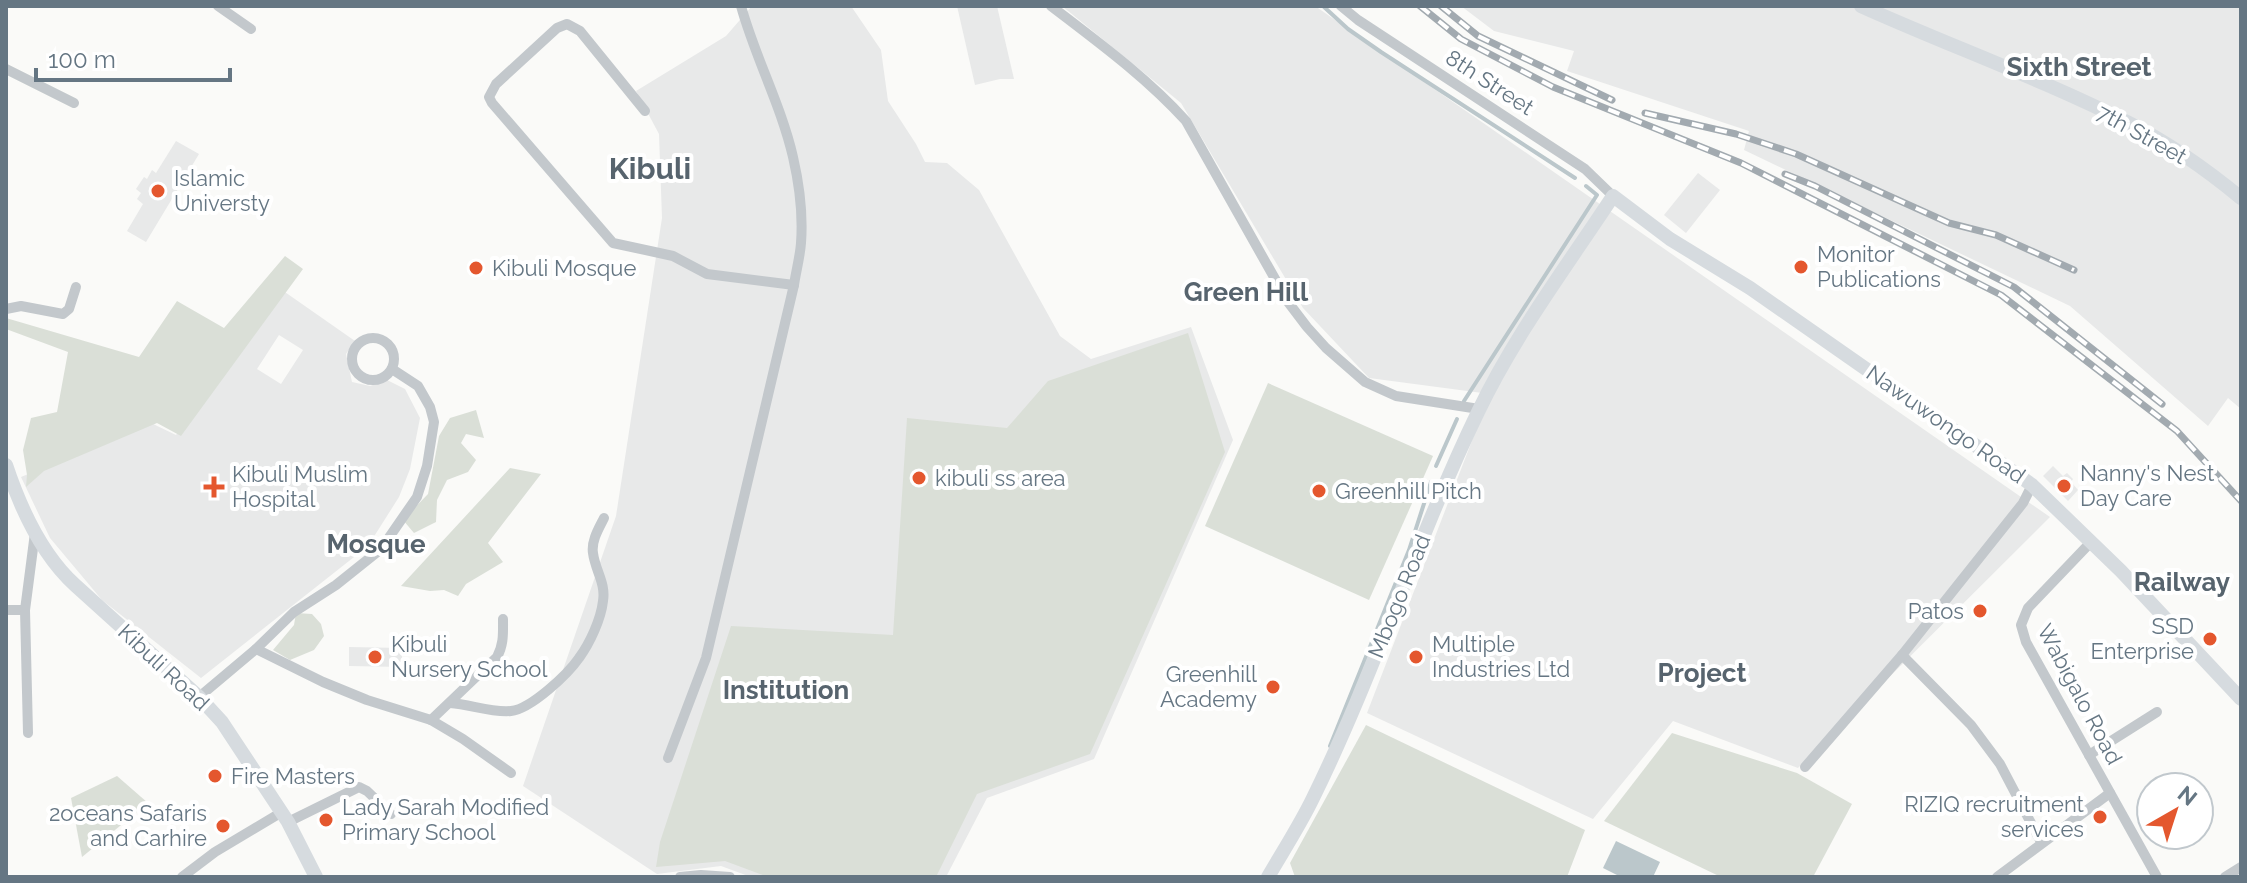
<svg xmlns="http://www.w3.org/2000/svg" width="2247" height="883" viewBox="0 0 2247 883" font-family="Raleway,sans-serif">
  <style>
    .built { fill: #e8e9e9; fill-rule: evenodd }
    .green { fill: #dadfd7 }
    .water { fill: #bbc7cb }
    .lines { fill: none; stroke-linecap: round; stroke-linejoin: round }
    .stream { stroke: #bbc7cb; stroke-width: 4 }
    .street { stroke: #c3c8cc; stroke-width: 10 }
    .secondary { stroke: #d6dbdf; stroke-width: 14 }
    .rail-casing { stroke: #a2aab0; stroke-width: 7 }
    .rail { stroke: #fff; stroke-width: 4; stroke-dasharray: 12; stroke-linecap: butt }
    .poi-dot { fill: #e4572e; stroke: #fff; stroke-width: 3 }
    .labels { text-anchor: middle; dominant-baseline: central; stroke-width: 8; stroke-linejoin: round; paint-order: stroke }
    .street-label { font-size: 22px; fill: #657683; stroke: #fff }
    .poi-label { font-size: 22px; fill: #657683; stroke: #fff; text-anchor: start }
    .quarter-label { font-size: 26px; font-weight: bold; fill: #57646e; stroke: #fff }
    .district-label { font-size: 30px; font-weight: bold; fill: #57646e; stroke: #fff }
  </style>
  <rect width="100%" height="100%" fill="#fafaf8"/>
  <g class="built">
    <path d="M752 6H851L881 50 888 101 916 144 925 162 947 163 979 190 1060 336 1091 359 1191 327 1233 440 1094 759 987 798 946 877H751L721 866 657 874 523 786 616 516 662 218 659 134 636 91 726 36Z"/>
    <path d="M957 6H997L1014 79H1000L975 85Z"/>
    <path d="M1062 6H1315L2050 517 1798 768 1673 721 1593 819 1367 713 1490 394 1369 378 1303 308 1181 103Z"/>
    <path d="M1461 6H2241V409L2228 398 2208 426 2070 306 1744 150 1749 131 1567 71 1574 51 1494 31Z"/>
    <path d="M176 141 199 154 146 242 127 231 143 204 137 199 141 193 136 189 144 177 147 179 152 170 156 173Z"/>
    <path d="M1698 173 1720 190 1686 233 1664 215Z"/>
    <path d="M282 290 355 341 346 354 352 382 370 386 387 380 405 389 420 418 410 469 399 497 368 546 201 678 102 600 50 538 21 477 151 423 176 435ZM279 335 303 350 281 384 257 369Z"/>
    <path d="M2053 466 2063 476 2067 473 2073 479 2071 482 2078 490 2068 501 2043 476Z"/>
    <path d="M349 647 402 648V667L349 666Z"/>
  </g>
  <g class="green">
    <path d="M285 256 303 269 181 436 157 423 44 471 26 487 27 475 23 450 31 418 57 412 68 352 6 329V318L139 357 177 301 224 328Z"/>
    <path d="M1188 333 1225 452 1090 754 977 794 936 877H768L725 861 656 867 660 842 731 626 893 635 907 418 1007 428 1048 381Z"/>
    <path d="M1268 383 1433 456 1369 600 1205 526Z"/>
    <path d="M476 410 484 438 466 434 461 443 476 460 468 472 447 480 437 500 436 522 414 533 403 520 428 494 439 436 450 418Z"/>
    <path d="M510 468 541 474 488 543 503 562 466 584 458 596 444 590 430 591 401 586Z"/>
    <path d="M296 613 312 614 321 624 324 636 314 650 290 660 273 650 294 625Z"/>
    <path d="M1366 725 1585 830 1567 877H1295L1290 863Z"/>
    <path d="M1672 733 1797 773 1852 804 1813 877H1721L1604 821Z"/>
    <path d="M117 776 148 803 82 857 71 798Z"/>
  </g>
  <path class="water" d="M1616 841 1660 862 1653 877H1621L1603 868Z"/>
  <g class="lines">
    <g class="stream">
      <path d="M1323 6 1348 29 1381 52 1575 178"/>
      <path d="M1464 401 1597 195 1586 186"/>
      <path d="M1436 466 1457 419"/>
      <path d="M1330 746 1409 550 1431 482"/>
    </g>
    <g class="street">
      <path d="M218 6 251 29"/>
      <path d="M1051 6C1098 42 1146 77 1186 121L1288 302 1307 327 1326 348 1365 382 1396 396 1479 409"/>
      <path d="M1341 6 1358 20 1585 169 1613 196"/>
      <path d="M6 69 74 103"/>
      <path d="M645 111 580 31 567 24 557 28 496 84 489 97 492 103 613 243 673 256 707 274 794 285"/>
      <path d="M6 309 21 306 63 314 69 309 76 287"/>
      <circle cx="373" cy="359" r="21"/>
      <path d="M2091 542 2028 608 2021 625 2026 642 2157 877"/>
      <path d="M6 610H25"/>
      <path d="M256 649 323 682 367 700 431 720 463 739 511 773"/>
      <path d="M1902 655 1971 725 2000 764 2041 842"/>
      <path d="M199 697 256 649 294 612 336 585 381 549 417 497 427 466 434 422 430 407 418 386 392 369"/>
      <path d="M450 703C470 704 491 713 511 711 531 709 568 674 579 658 590 643 601 619 603 601 606 583 595 570 593 553 591 541 599 528 604 518"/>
      <path d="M431 720 497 657C504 644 503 633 503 619"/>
      <path d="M28 733 25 610 35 533"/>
      <path d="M2089 755 2157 712"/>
      <path d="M668 758 706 658 794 285C796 271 800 257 801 243 803 216 799 183 793 157 781 105 755 57 741 6"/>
      <path d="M1805 767 1902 655 2023 503 2032 485"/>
      <path d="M288 822 359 787 367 791 391 814"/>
      <path d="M182 877 215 852 282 812"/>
      <path d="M680 877 701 875 730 877"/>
      <path d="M1997 877 2110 793"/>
      <path d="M2225 877 2241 867"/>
    </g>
    <g class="secondary">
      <path d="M1861 6C1950 46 2042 79 2129 123 2169 143 2207 170 2241 198"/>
      <path d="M6 465C20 507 42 555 75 585L199 697 222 722 288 822 316 877"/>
      <path d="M1268 877C1283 851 1300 825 1313 798 1375 672 1417 538 1478 412 1514 336 1567 266 1613 196L1670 239 1750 288 2032 485 2121 571 2241 699"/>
    </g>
    <g class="rail-casing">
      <g id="rail">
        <path d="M1420 6 1461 39 1553 87 1741 163 2001 295 2177 431 2241 501"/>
        <path d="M1441 6 1478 36 1612 100"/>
        <path d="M1645 113 1736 134 1796 154 1949 223 1996 235 2074 270"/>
        <path d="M1785 174 1815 186 2014 287 2162 404"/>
      </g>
    </g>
    <use href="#rail" class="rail"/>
  </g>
  <g class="poi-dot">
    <circle cx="158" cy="191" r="8"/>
    <circle cx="1801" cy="267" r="8"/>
    <circle cx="476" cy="268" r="8"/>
    <circle cx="919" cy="478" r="8"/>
    <circle cx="2064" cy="486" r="8"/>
    <path d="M210 475h8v8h8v8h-8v8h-8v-8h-8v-8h8z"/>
    <circle cx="1319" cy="491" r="8"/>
    <circle cx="1980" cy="611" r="8"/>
    <circle cx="2210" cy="639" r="8"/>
    <circle cx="375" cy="657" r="8"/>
    <circle cx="1416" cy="657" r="8"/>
    <circle cx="1273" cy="687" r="8"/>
    <circle cx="215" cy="776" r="8"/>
    <circle cx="2100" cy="817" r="8"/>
    <circle cx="326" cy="820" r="8"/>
    <circle cx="223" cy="826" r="8"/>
  </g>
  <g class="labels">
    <g class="street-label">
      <text transform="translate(1490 82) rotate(33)">8th Street</text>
      <text transform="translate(2142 134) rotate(29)">7th Street</text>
      <text transform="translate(1946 424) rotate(35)">Nawuwongo Road</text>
      <text transform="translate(1399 596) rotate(-68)">Mbogo Road</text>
      <text transform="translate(164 667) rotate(43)">Kibuli Road</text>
      <text transform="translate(2080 694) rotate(62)">Wabigalo Road</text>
    </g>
    <g class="poi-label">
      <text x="174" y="178">Islamic<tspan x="174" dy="25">Universty</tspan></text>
      <text x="1817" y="254">Monitor<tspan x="1817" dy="25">Publications</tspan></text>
      <text x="492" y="268">Kibuli Mosque</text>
      <text x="2080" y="473">Nanny's Nest<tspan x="2080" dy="25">Day Care</tspan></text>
      <text x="232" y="474">Kibuli Muslim<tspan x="232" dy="25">Hospital</tspan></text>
      <text x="935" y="478">kibuli ss area</text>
      <text x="1335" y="491">Greenhill Pitch</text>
      <text x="1964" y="611" text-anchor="end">Patos</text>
      <text x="2194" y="626" text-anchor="end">SSD<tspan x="2194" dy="25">Enterprise</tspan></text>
      <text x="391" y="644">Kibuli<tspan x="391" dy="25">Nursery School</tspan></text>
      <text x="1432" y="644">Multiple<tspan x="1432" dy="25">Industries Ltd</tspan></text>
      <text x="1257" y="674" text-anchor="end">Greenhill<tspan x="1257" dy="25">Academy</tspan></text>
      <text x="231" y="776">Fire Masters</text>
      <text x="2084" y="804" text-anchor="end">RIZIQ recruitment<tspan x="2084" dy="25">services</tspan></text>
      <text x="342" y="807">Lady Sarah Modified<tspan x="342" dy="25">Primary School</tspan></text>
      <text x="207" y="813" text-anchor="end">2oceans Safaris<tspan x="207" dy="25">and Carhire</tspan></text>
    </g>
    <g class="quarter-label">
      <text x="2079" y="67">Sixth Street</text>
      <text x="1246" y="292">Green Hill</text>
      <text x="376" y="544">Mosque</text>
      <text x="2182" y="582">Railway</text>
      <text x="1702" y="673">Project</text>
      <text x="786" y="690">Institution</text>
    </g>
    <g class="district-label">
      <text x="650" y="168">Kibuli</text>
    </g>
  </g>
  <rect width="2247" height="883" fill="none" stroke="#657683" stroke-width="16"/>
  <g transform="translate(2175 811) rotate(39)"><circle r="38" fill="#ffffff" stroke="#c1c8cd" stroke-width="2"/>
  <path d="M0-6L14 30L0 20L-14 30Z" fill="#e4572e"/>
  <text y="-12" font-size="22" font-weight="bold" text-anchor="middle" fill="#657683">N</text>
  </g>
  <path d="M36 68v12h194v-12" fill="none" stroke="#657683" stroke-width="4"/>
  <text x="48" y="68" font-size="24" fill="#657683" stroke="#ffffff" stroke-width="6" paint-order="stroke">100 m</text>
</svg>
